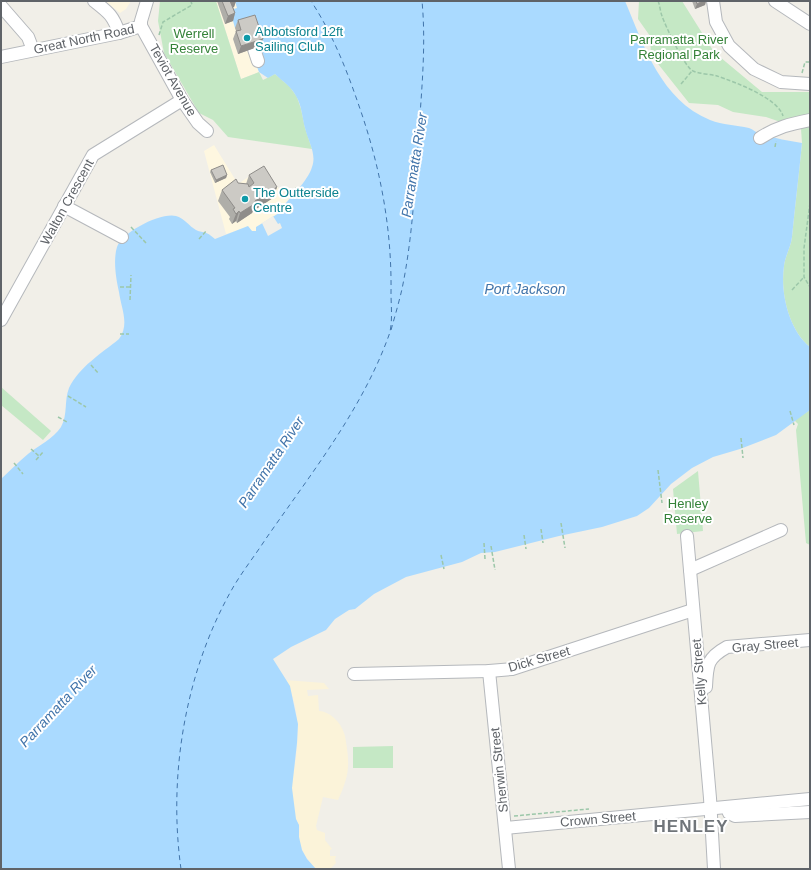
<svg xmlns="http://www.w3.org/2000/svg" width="811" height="870" viewBox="0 0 811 870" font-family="Helvetica,sans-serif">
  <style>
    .commercial { fill: #fef7e0 }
    .green { fill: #c5e8c5 }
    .sand { fill: #fbf3d9 }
    .water { fill: #aadaff }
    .pier { fill: #f1efe8 }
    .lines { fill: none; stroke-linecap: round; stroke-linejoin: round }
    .ferry { stroke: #4174aa; stroke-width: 1; stroke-dasharray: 5 4; stroke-linecap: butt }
    .minor-casing { stroke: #b5b8bc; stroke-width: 14 }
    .path { stroke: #9cc7a9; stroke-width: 1.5; stroke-dasharray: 4 2; stroke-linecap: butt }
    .minor { stroke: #fff; stroke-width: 12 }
    .wall { fill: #afaea9 }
    .shaded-wall { fill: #8f8d8a }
    .building { fill: #cccac5; stroke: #8f8d8a }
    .culture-dot { fill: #0f9aa8; stroke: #fff; stroke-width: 1.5 }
    .labels { text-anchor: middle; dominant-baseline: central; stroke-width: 4; stroke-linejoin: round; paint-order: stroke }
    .culture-label { font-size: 13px; fill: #0d838f; stroke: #fff; text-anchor: start }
    .park-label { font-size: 13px; fill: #348238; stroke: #fff }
    .street-label { font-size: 13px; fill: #5f6368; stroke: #fff }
    .water-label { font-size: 14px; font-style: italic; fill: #4174aa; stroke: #fff }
    .district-label { font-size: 17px; font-weight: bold; letter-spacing: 1px; fill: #70757a; stroke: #fff }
  </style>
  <rect width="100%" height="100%" fill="#f1efe8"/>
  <g class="commercial">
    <path d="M105 1H131L126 9 120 13Z"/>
    <path d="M216 1H235L237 8 262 51 257 66 259 72 241 79Z"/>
    <path d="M214 145 238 184 257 171 290 197 279 211V213L256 231H252L248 227 226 234 204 151Z"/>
  </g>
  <g class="green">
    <path d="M160 1H216L241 79 259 72 263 80 275 74 290 87 297 97 301 109 305 128 312 149 228 137 213 120 199 113 164 53 158 21Z"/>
    <path d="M639 1H682L714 52 762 92H810V347C789 330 780 293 784 266 785 256 791 247 792 237 795 206 799 174 802 143L801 129 766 117 733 112 718 105 689 103 651 55 650 36 638 19Z"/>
    <path d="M1 387 51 431 43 440 1 405Z"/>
    <path d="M810 410V545L806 543 796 430 798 424 794 420Z"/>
    <path d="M698 471 703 531 677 534 673 489Z"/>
    <path d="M393 746V768H353V747Z"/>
  </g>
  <path class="sand" d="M285 680 324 683 329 689 307 690 308 696 318 695 319 711C332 712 342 724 345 736 350 764 350 774 338 800L323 797 316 826 317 830 325 833V840L332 849 330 850V856H336L335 859 336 863 330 869H316C307 859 301 851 299 838 299 834 300 829 299 825 298 823 296 820 295 817 293 808 292 796 292 787 292 776 295 767 296 757 299 732 299 702 285 680Z"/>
  <path class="water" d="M235 1H625C644 46 661 100 710 120 723 125 736 125 749 128 753 129 756 133 760 134 774 138 788 141 802 143 799 174 795 206 792 237 791 247 785 256 784 266 780 293 789 330 810 347V410L776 435 740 449 713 457 692 468 671 484 649 508 637 516 602 527 559 536 495 552 481 553 462 562 406 577 374 594 355 609 349 610 335 619 326 630 291 647 273 659 290 686 295 710 298 724 297 743 292 788 296 819 299 825V837L302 850 307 859 316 869H1V479C10 471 18 462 28 454 39 445 53 439 61 427 68 415 64 400 69 388 79 367 102 353 119 339 130 324 121 308 119 292 116 279 113 260 117 247 122 232 161 212 176 216 184 218 189 226 196 230 205 234 205 230 215 239L248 226 252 231H256V227L279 213V211C289 199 308 181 312 167 317 154 308 141 305 128 302 117 302 106 296 96 291 86 283 82 275 74L268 78 259 72 252 54 262 50 252 23 235 28 230 10 237 8Z"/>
  <path class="pier" d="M273 216 278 224 280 223 282 228 268 236 262 223Z"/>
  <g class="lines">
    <g class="ferry">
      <path d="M391 330C395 316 399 302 402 289 413 236 415 182 419 129 422 86 426 43 422 1"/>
      <path d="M181 869C168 776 185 673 231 591 241 573 254 557 265 540 310 475 362 410 389 335 393 324 391 305 391 293 392 228 380 165 358 103 346 68 332 33 311 1"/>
    </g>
    <g class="minor-casing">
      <g id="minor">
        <path d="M94 1C108 12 113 15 119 33"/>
        <path d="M147 1 141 21V26L182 100 198 123 207 131"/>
        <path d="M713 1 716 22 729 46 754 69 781 82 810 84"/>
        <path d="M775 1 810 24"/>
        <path d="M1 6 28 37 33 50"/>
        <path d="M254 49 258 61"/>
        <path d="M1 57 119 33 141 26"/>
        <path d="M760 138C777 127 790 124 810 120"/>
        <path d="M64 206 122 237"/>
        <path d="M1 320 93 155 182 100"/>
        <path d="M687 536 710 798 714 869"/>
        <path d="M690 570 781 530"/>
        <path d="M489 671 509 869"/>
        <path d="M354 674 489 671 512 669 693 610"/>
        <path d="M706 687C707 665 707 658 727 647L810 640"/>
        <path d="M727 807 729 813 735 816 810 812"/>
        <path d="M505 828 810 799"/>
      </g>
    </g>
    <g class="path">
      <path d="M658 1C660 5 660 11 662 16 665 25 685 68 693 71 700 74 710 74 717 76 735 82 778 98 783 116"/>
      <path d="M159 35 163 22 192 5 191 1"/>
      <path d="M802 73 805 62H810"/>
      <path d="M681 84 692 71"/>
      <path d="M775 147 776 141"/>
      <path d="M295 188 300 192"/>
      <path d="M810 203 804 248V277L810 287"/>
      <path d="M131 227 146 243"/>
      <path d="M199 239 207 230"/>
      <path d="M120 287H131"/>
      <path d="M792 290 804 277"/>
      <path d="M130 300 131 275"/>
      <path d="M120 334H129"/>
      <path d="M91 365 99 374"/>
      <path d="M68 396 86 407"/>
      <path d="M790 411 794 425"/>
      <path d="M58 417 67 422"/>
      <path d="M741 438 743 458"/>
      <path d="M31 449 39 456"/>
      <path d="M36 460 43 452"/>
      <path d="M14 463 23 474"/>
      <path d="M658 470 662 503"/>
      <path d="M561 523 565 548"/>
      <path d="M541 529 543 543"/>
      <path d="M524 535 526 549"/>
      <path d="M484 543 485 559"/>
      <path d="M491 546 495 570"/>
      <path d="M441 555 444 569"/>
      <path d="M514 816 589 809"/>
    </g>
    <use href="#minor" class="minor"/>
  </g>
  <g class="wall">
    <path d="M217 1H236L234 7H233L235 13 233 21 225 24Z"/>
    <path d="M692 1H706L705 5 695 9Z"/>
    <path d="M238 20 263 39 260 46 238 54 233 39 236 31 235 28Z"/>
    <path d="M211 170 227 175 226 178 215 183 210 172Z"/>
    <path d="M249 175 277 187 273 198 253 211 252 213 237 223 236 221 232 224 229 219 230 217 218 201 222 190 238 183 246 184Z"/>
  </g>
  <g class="shaded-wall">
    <path d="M230 1H236L234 7 228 9Z"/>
    <path d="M703 1H706L705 5 695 9 697 4Z"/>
    <path d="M235 13 233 21 225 24 228 16Z"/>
    <path d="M263 39 260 46 238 54 241 46Z"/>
    <path d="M227 175 226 178 215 183 216 180Z"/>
    <path d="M277 187 273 198 253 211 252 213 237 223 240 213 255 201Z"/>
    <path d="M239 211 236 221 232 224 236 214Z"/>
  </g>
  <g class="building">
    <path d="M222 1H230L235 13 228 16Z"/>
    <path d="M696 1H703L697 4Z"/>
    <path d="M255 15 263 39 241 46 236 31 241 30 238 20Z"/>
    <path d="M223 165 227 175 216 180 211 170Z"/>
    <path d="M264 166 277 187 255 201 256 203 240 213 239 211 236 214 233 209 235 208 222 190 236 179 238 183 248 184 249 187 254 183 249 175Z"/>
  </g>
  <g class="culture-dot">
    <circle cx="247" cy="38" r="4"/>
    <circle cx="245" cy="199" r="4"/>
  </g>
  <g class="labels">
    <g class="culture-label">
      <text x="255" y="31">Abbotsford 12ft<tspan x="255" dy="15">Sailing Club</tspan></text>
      <text x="253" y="192">The Outterside<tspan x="253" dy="15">Centre</tspan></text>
    </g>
    <g class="park-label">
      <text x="194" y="33">Werrell<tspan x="194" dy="15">Reserve</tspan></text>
      <text x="679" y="39">Parramatta River<tspan x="679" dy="15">Regional Park</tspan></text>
      <text x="688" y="503">Henley<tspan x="688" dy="15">Reserve</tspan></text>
    </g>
    <g class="street-label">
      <text transform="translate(84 39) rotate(-12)">Great North Road</text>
      <text transform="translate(173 80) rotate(60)">Teviot Avenue</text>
      <text transform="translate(67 202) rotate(-61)">Walton Crescent</text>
      <text transform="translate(765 645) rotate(-5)">Gray Street</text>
      <text transform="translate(539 659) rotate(-16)">Dick Street</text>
      <text transform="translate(699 672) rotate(-95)">Kelly Street</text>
      <text transform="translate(499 770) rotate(-96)">Sherwin Street</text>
      <text transform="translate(598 819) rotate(-5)">Crown Street</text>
    </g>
    <g class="water-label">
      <text transform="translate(414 165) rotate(-81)">Parramatta River</text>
      <text x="525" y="289">Port Jackson</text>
      <text transform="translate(271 462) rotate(-56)">Parramatta River</text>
      <text transform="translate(58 706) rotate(-47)">Parramatta River</text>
    </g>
    <g class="district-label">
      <text x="691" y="826">HENLEY</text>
    </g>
  </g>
  <rect width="811" height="870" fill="none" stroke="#5f6368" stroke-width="4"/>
</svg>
